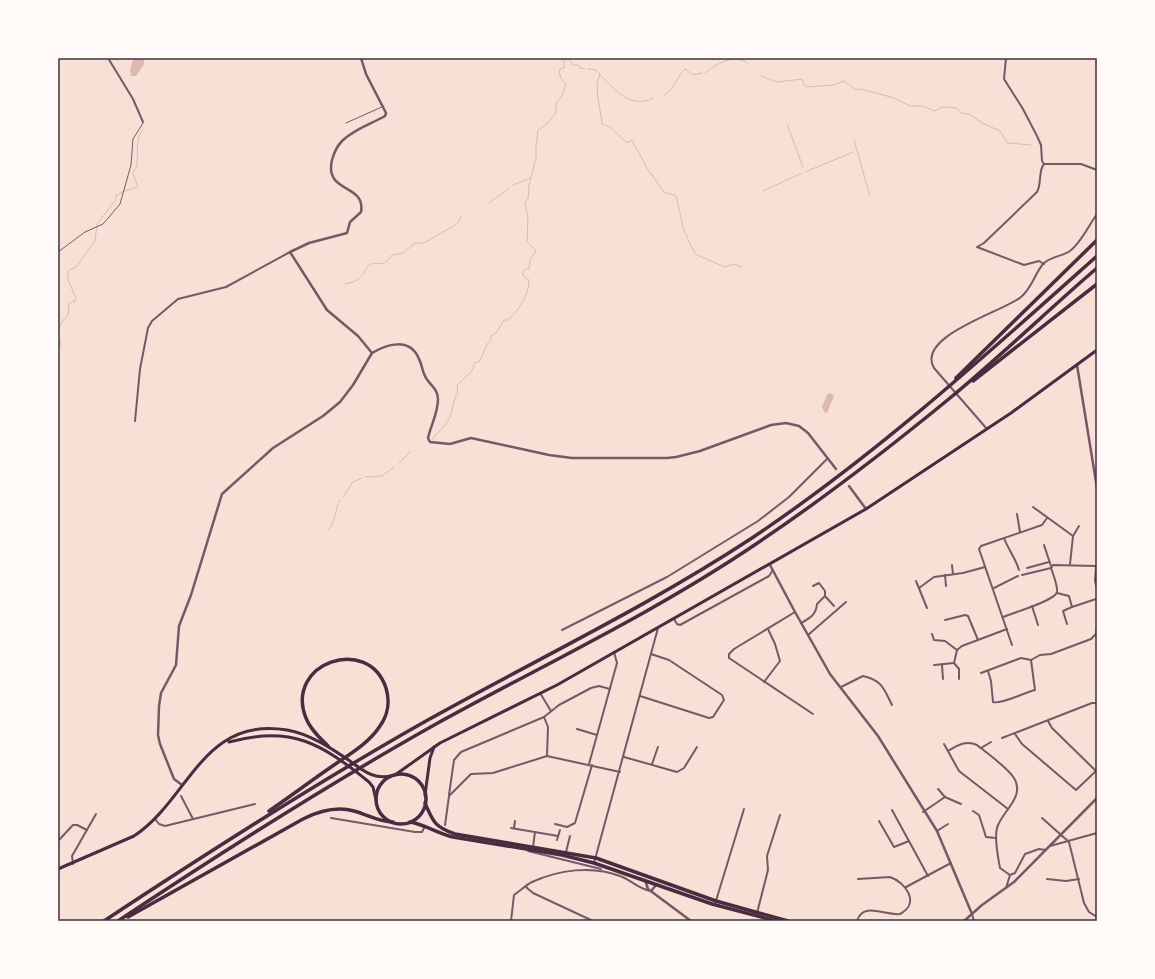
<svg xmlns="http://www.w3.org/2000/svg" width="1155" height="979" viewBox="0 0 1155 979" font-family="'Noto Sans',sans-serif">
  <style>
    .water { fill: #dcb8b0 }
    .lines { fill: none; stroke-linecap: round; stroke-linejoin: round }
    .stream { stroke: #dcb8b0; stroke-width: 1 }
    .service { stroke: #755966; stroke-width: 1 }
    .minor { stroke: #755966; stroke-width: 2 }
    .tertiary { stroke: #755966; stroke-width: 2.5 }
    .primary { stroke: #4a2c40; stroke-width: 3 }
    .trunk { stroke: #4a2c40; stroke-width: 3.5 }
    .motorway { stroke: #4a2c40; stroke-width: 3.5 }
    .neatline { fill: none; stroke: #4a2c40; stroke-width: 1.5 }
  </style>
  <rect width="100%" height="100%" fill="#f7e1d7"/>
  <g class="water">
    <path d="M134 58 144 59V64L136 76H131L130 69Z"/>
    <path d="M830 393 834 396 827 413H825L822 407 827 395Z"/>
  </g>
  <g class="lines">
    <g class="stream">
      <path d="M562 58H564"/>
      <path d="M568 58 573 65H579L580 68 585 69"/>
      <path d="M588 69 596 70 600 74C593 89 601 108 602 124L610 127 627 143 632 140 647 168 664 192 676 196 684 231 695 254 725 267 733 264 742 267"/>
      <path d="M705 73C714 65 736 52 748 64"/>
      <path d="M600 75C614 89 631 110 653 98"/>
      <path d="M761 76 777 82 802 79 804 85 808 87 833 85 844 81 856 90 861 89 894 98 910 106H922L935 111 942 107 956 108 962 113 971 115 982 123 1000 131 1008 143 1031 145"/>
      <path d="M664 95C675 89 677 76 685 69L693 75 702 73"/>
      <path d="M787 124 803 167"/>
      <path d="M854 140 870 196"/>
      <path d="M805 172 853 152"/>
      <path d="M513 185 530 178"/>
      <path d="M763 191 802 173"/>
      <path d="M489 203 509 188"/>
      <path d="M345 284C349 283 354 282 357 280 369 272 364 260 382 264L387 261 392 255 403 253 415 243H424L457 224 461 217"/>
      <path d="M58 330 63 320 68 315 69 303 75 301 76 298 68 280V271L77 266 95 241 97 224 115 201 116 196 122 192 138 187 133 173C134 169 137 167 137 164 138 152 135 139 143 129"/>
      <path d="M58 337 61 344 58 349"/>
      <path d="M432 439C439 432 444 427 449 419 453 412 453 398 458 393L457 385 471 372 475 363 480 361 487 344 491 340V336L497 332 504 320H508C519 309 529 296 529 280L523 276V272L525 269H529L530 259 536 251 527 241 528 219 525 203 528 199 529 185 536 158V146L538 130 546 125 556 113V103L562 96 566 84C562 81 558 74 560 69L564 68V61L569 58"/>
      <path d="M399 463 410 452"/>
      <path d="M365 477 382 476 394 467"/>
      <path d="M343 497 353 482 362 478"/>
      <path d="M328 530C335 523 335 509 340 500"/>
    </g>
    <g class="service">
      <path d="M346 123 384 106"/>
      <path d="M58 252 85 232 103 224 120 204 131 165 133 139 143 123"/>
      <path d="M1096 450 1097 456"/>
    </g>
    <g class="minor">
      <path d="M108 58 133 99 143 122"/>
      <path d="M1006 58 1004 79 1023 109 1037 136 1041 145 1042 161 1044 164"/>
      <path d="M1044 164H1081L1097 170"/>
      <path d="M1044 264 1039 261 1024 265 977 247 984 243 1037 192C1042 183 1038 171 1044 164"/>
      <path d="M135 421 140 369 148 328 152 321 178 299 226 287 290 252"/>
      <path d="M987 429 934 368C915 336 1005 311 1021 297 1032 288 1034 275 1043 264 1051 256 1061 257 1070 251 1081 243 1089 225 1097 214"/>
      <path d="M1033 507 1073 536 1070 564"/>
      <path d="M1017 514 1020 532"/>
      <path d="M1073 536 1079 526"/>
      <path d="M1004 538C1008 549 1016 559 1019 570"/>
      <path d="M1044 545 1051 566"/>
      <path d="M952 565 953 574"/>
      <path d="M1096 566 1095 581 1097 588"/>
      <path d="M1027 568 1049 562"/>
      <path d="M945 575 946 586"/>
      <path d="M1022 575 1051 568"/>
      <path d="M916 581 927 608"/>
      <path d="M919 588 934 577 963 573 985 567"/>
      <path d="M994 588 1018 576"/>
      <path d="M1057 593 1069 596 1072 607 1096 599"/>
      <path d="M825 596 834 606"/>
      <path d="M1032 606 1038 625"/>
      <path d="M795 612 734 649 729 654V658L813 714"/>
      <path d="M1003 617C1012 613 1055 601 1057 592 1058 586 1053 574 1051 568L1053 565 1097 566"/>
      <path d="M674 619 677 624 680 625 769 576 773 570"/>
      <path d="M945 620 965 615 968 616 978 640"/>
      <path d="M801 623C810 618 816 615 817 604L825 596V591L819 583 813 586"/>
      <path d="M1067 624 1063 611 1072 607"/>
      <path d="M562 630 667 577 758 521 789 497 828 458"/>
      <path d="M932 634 934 640 945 641 957 650"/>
      <path d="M808 635 846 602"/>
      <path d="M1012 645 979 549 981 546 1042 525 1047 518"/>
      <path d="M954 663 959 669V679"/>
      <path d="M934 665 954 663 957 650 962 646 1007 629"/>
      <path d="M942 665 943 679"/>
      <path d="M988 671 991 681 993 702C1000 705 1026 692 1035 690L1031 660"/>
      <path d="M981 673 1021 658 1031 660 1040 655 1051 654 1091 639 1096 634 1097 627"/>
      <path d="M764 682 780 661 775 644 768 629"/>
      <path d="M841 687 863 676C882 680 884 689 892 705"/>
      <path d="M540 693 551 711"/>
      <path d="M640 696 709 718 713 717 724 700 722 695 669 660 651 654"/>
      <path d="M544 717 548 727 547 756"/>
      <path d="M1048 721 1052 728 1096 771"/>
      <path d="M577 729 597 735"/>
      <path d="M1015 734 1022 744 1076 790 1097 770"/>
      <path d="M1002 738 1092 703H1097"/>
      <path d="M944 744 959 771 1008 809"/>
      <path d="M981 748 991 742"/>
      <path d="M948 751C958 745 966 740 977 745 988 754 1007 767 1014 778 1026 797 1001 812 997 828 994 840 998 856 1000 868L1010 875"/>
      <path d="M624 757 677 772 684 768 697 747"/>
      <path d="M589 764 617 663 614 652"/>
      <path d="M652 764 658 747"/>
      <path d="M938 789 945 797 961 804"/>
      <path d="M449 795 454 760 461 752 544 717 559 705 591 688 599 686 610 689"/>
      <path d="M181 796 193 819"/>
      <path d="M892 810 928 876"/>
      <path d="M973 811 979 815 986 837 996 838"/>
      <path d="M923 812 945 797"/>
      <path d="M331 818 415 832H422L425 826"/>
      <path d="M1042 818 1069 842 1084 903 1089 912 1097 917"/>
      <path d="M155 819 159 824 165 826 255 804"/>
      <path d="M879 821 894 847 909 841"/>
      <path d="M555 824 567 827 575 823 592 765"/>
      <path d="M445 825 449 796 471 774 493 773 547 756 620 772"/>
      <path d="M511 828 558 836"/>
      <path d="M514 828 515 821"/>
      <path d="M937 831 948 824"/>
      <path d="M557 840 560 830"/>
      <path d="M58 841 73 825H77L87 830"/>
      <path d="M1050 846 1097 833"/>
      <path d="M533 847 535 832"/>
      <path d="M528 851 601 869"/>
      <path d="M566 852 570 836"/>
      <path d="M594 863 658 628"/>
      <path d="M73 864 72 856 96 814"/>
      <path d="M1047 879 1066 881 1079 879"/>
      <path d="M526 886 527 888 533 893 593 921"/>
      <path d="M906 887 951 863"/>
      <path d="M1006 888 1010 875 1015 873 1025 854 1039 849 1046 850"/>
      <path d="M715 904 744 809"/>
      <path d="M757 913 768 870 767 856 780 815"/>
      <path d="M972 914 974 921"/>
      <path d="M511 921 514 895C520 891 526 885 532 882 558 870 592 865 620 876 631 880 637 888 650 891"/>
      <path d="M857 921C863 901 885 916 900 914 921 903 905 882 890 877L858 879"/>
    </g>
    <g class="tertiary">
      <path d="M361 58 366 74 386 113 385 116C371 124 354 129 342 141 337 146 334 153 332 160 324 194 366 183 361 212L350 222 347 233 309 243 290 252 327 310 358 336 372 353"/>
      <path d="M372 353C387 344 410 337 419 359 422 364 422 371 425 376 429 385 438 388 438 399 438 413 431 425 428 438L430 442 450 444 471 438 549 455 572 458H667L676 457 700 451 771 425 786 423 799 426 808 433 836 469"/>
      <path d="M1077 365 1097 488"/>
      <path d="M849 486 866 509"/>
      <path d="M770 565 795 612 830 674 878 736 937 831 972 914"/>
      <path d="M182 785 174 779 160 744 158 735 159 706 161 693 176 665 179 626 191 595 222 494 273 448 323 416 340 402 353 385 372 353"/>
      <path d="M645 880 648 889 691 921"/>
      <path d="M651 891 657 884"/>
      <path d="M964 921 982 905 1014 882 1097 798"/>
    </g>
    <g class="primary">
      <path d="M229 742C291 725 321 743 369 782L373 787 376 800"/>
      <path d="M395 775 440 743 557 685 866 509 1011 413 1097 350"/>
      <path d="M425 795 430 758 434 747"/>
      <path d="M58 869 134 836C190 799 202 716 287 730 310 734 331 748 350 761 357 766 366 774 376 776 381 777 386 777 391 776"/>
    </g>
    <g class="trunk">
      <circle cx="401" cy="799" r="25"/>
      <path d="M425 803C433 822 435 827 455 834L596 858 716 901 788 921"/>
      <path d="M410 822C426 825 437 833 453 837L562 855 594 863 712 904 776 921"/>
    </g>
    <g class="motorway">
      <path d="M956 378 1097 240"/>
      <path d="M973 381 1097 284"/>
      <path d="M269 811C291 796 312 780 334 765 350 754 369 743 380 726 388 715 390 701 386 688 368 634 284 663 306 718 310 729 320 738 328 746"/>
      <path d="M128 917 303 819C319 811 336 806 354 811 368 815 379 822 393 822"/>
      <path d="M104 921C210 851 316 783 426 721 535 660 647 607 752 538 876 455 986 355 1097 256"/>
      <path d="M118 921C222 852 327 785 436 724 543 665 654 613 756 544 823 499 888 449 950 398 1001 356 1048 310 1097 268"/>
    </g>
  </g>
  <rect width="1155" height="979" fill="none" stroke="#fffaf5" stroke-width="118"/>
  <rect x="59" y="59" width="1037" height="861" class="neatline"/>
</svg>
